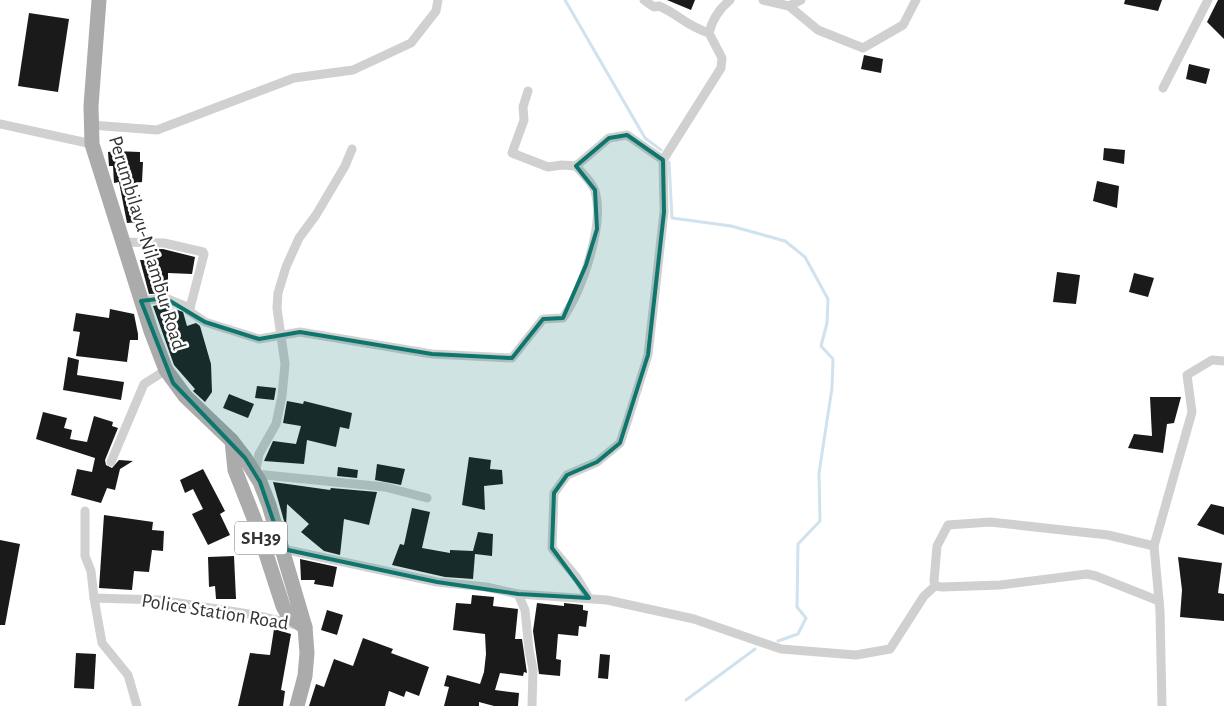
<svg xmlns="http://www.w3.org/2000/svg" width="1224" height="706" viewBox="0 0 1224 706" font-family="'Alegreya Sans',sans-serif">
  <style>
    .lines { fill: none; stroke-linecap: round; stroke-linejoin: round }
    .stream { stroke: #cfe2ee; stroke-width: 3 }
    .building { fill: #1a1a1a }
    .street { stroke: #d0d0d0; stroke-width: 9 }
    .primary { stroke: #ababab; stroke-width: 15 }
    .marked { fill: #0f766e; fill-opacity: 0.2; stroke: #0f766e; stroke-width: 4; stroke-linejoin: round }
    .labels { text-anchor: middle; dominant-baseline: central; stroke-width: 5; stroke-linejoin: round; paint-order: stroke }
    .shield { fill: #fff; stroke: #707070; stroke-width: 1 }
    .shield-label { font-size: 19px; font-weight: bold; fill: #333 }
    .street-label { font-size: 20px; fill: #333; stroke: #fff }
  </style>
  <rect width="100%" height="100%" fill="#fff"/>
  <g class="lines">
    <g class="stream">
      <path d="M565 0 645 138 661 150"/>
      <path d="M669 162 672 218 731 226 785 241 805 257 828 299 827 323 821 346 833 359 832 388 819 473 820 521 798 544 797 607 806 618 798 634 778 641"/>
      <path d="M686 700 755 649"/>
    </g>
  </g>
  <g class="building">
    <path d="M667 0H695L691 10Z"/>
    <path d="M1125 0H1162L1158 11 1124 4Z"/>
    <path d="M1218 0H1224V39L1207 22Z"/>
    <path d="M29 13 69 19 58 92 18 86Z"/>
    <path d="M864 55 883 59 881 73 861 69Z"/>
    <path d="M1189 64 1210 69 1206 84 1186 79Z"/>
    <path d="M1104 148 1125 150 1124 164 1103 160Z"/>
    <path d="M115 151 140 152V162H143L142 182 134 183 139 222 127 223 119 182 114 183 113 166H109L108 152Z"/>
    <path d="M1097 181 1119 186 1117 208 1093 201Z"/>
    <path d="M147 249H163L195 257 192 274 168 273V293L149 294 140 260H147Z"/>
    <path d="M1057 272 1080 275 1076 304 1053 302Z"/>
    <path d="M1134 273 1154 278 1148 297 1129 292Z"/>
    <path d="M164 304 169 306V311L175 309 183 312 187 326 196 323 200 326 211 364 212 392 205 402 193 391 195 389 174 365 153 306Z"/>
    <path d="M110 309 134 314 138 334V340H130L127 362 76 356 80 332 73 331 76 313 109 318Z"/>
    <path d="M68 357 79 360 77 375 124 382 121 400 63 390Z"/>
    <path d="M257 386 276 388 274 400 255 398Z"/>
    <path d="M229 394 254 404 248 418 223 408Z"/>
    <path d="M1150 397H1181L1174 423 1167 424 1163 453 1128 448 1134 434 1152 436Z"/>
    <path d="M287 401 303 404 304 401 352 413 349 429 340 427 336 447 307 440 304 464 264 461 273 441 296 444 301 426 283 423Z"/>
    <path d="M43 412 67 418 64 428 72 430 70 439 87 442 94 416 113 422 112 426 118 428 105 460 106 465 112 468 119 460 133 461 120 469 115 490 107 488 101 503 71 495 77 469 92 472 95 458 36 439Z"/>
    <path d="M469 457 491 460 490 469 502 470 503 484 484 486 485 510 462 505Z"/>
    <path d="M377 464 405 469 401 485 375 480Z"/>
    <path d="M338 467 358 470 357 478 337 476Z"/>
    <path d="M203 469 225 511 220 514 230 535 208 545 192 514 203 509 193 489 185 493 180 480Z"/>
    <path d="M273 482 330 490 331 488 377 492 369 525 344 519 340 555 324 551 301 532 309 524 287 504 286 528Z"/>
    <path d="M1211 504 1224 507V535L1197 525Z"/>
    <path d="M412 508 430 512 422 548 450 553V550L473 551 478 532 493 534 492 556 475 554 473 579 445 577 392 565 400 544 404 545Z"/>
    <path d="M104 515 153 522 152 530 164 531 163 551 152 550 149 572 134 571 132 590 99 588Z"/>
    <path d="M0 540 20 544 5 625H0Z"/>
    <path d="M234 556 236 599H216L215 586 209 587 208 557Z"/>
    <path d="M1178 557 1222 563 1218 593 1224 594V621L1180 617 1182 590Z"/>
    <path d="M300 559 337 567 333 587 314 584 315 580H301Z"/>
    <path d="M472 595 494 597 493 606 518 609 515 639H522L527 673 524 672 523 676 500 673 495 690 519 693 518 706H494L479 702V706H444L449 687 444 686 447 675 480 684 484 672 486 654 485 634 453 630 456 603 471 604Z"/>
    <path d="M537 603 564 606V603L583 605V610L588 611 586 627 579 626 578 636 558 634 556 659 561 660 560 676 539 674 533 631Z"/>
    <path d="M327 610 343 615 337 635 321 630Z"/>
    <path d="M274 629 291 634 281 690 285 691 283 706H238L250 653 270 655Z"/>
    <path d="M363 638 393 649 391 653 429 667 419 696 406 691 404 697 389 691 385 706H309L316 684 324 687 334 659 353 666Z"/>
    <path d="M76 653 96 654 94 689 74 688Z"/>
    <path d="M600 654 610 655 608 679 598 678Z"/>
  </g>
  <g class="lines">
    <g class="street">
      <path d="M644 0 654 7 659 6C680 15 686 26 709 33"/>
      <path d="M763 0 789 6 801 0"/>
      <path d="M789 6 818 30 863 48 903 25 916 0"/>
      <path d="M1163 88 1208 0"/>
      <path d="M528 91 523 107 524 120 512 153 548 167 562 165 576 166 609 138 627 135 663 160"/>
      <path d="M0 124 92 144"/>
      <path d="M91 125 157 130 294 78 353 70 411 43 436 11 438 0"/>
      <path d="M352 149 345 166 316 215 299 238 286 267 278 293 277 308 285 364 282 396 276 424 259 454 255 474 385 487 427 498"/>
      <path d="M122 242 164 243 203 252 204 254 190 308"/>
      <path d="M141 301 165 298 190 308 189 311 205 322 259 339 300 332 432 354 512 358 543 319 563 318C582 290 605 225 595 191 593 183 582 173 576 166"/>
      <path d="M111 462 144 384 166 370"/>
      <path d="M85 511V556L91 571 94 598"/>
      <path d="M1154 546 1108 535 990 522 948 525 937 546 934 581 935 586 942 587 1000 585 1087 574 1096 576 1159 601"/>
      <path d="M283 549 437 582 486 587 518 594 525 610 529 650 533 669 532 706"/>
      <path d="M518 594 607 600 694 619 781 649 856 655 890 649 924 596 935 586"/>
      <path d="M589 598 577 578 552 548 554 493 567 475 597 462 620 443 628 419 648 355 664 212 663 160 721 68 722 58 709 33C712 20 719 9 730 0"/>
      <path d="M137 706 128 675 102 643 94 598 160 600 255 615 297 625"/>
      <path d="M1162 706 1160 611 1154 546 1192 412 1187 375 1212 360 1224 361"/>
    </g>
    <g class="primary">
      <path d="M99 0 91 106 92 144 151 331 166 370 185 396 232 441 245 458 260 482 269 505 305 627 307 653 305 676 297 706"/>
      <path d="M232 441 235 470 257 526 283 606 288 615 305 627"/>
    </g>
  </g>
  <path class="marked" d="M627 135 663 160 664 212 648 355 620 443 597 462 567 475 554 493 552 548 589 598 518 594 437 582 283 549 260 482 245 458 173 383 141 301 165 298 205 322 259 339 300 332 432 354 512 358 543 319 563 318 586 265 597 229 595 190 576 166 609 138Z"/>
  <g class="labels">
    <rect class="shield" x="235" y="521.5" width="52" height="33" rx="4"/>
    <g class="shield-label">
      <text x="261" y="538">SH39</text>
    </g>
    <g class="street-label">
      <text transform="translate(147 243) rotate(73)">Perumbilavu-Nilambur Road</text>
      <text transform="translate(215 612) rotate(9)">Police Station Road</text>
    </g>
  </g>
</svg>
